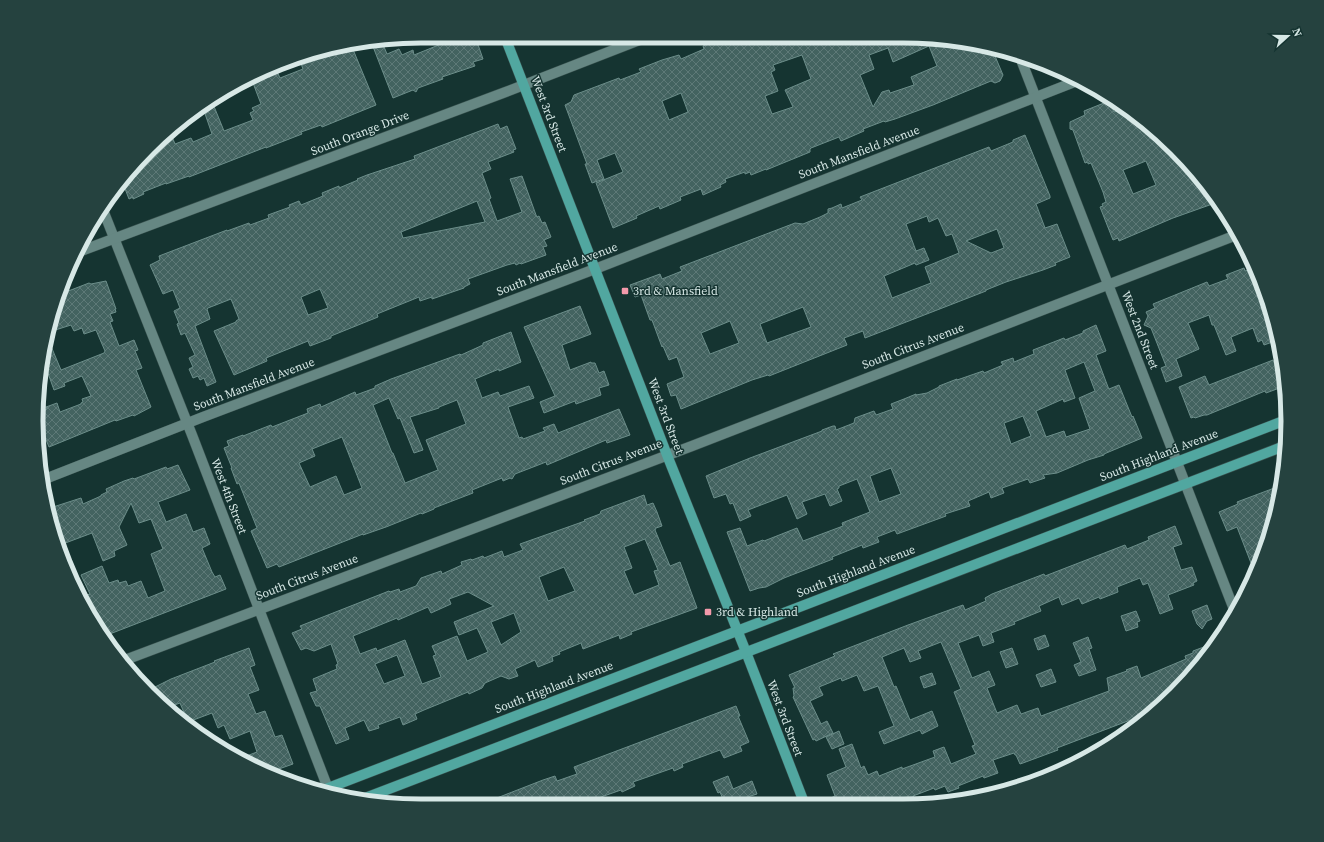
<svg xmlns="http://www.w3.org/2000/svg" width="1324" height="842" viewBox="0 0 1324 842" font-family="'Source Serif 4',serif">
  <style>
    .building { fill: url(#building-cross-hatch); stroke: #6c8e8a; fill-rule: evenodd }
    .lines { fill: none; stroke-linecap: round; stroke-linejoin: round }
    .minor-casing { stroke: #38514e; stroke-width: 11 }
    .major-casing { stroke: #38514e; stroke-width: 11 }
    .minor { stroke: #668783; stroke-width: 10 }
    .major { stroke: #51a7a0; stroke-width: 10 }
    .poi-dot { fill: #f39aab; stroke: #153431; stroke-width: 1.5 }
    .labels { text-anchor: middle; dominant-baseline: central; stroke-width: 3; stroke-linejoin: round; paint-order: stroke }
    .street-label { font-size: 12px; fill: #d7e8e6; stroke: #153431 }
    .poi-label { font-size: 12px; fill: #d7e8e6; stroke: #153431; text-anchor: start }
    .rim { fill: none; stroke: #d7e8e6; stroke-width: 5 }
  </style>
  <defs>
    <pattern id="building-cross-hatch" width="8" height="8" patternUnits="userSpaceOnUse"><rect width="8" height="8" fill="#436360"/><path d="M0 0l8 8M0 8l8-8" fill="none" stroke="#5d7977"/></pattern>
  </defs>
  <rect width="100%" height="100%" fill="#153431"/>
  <g class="building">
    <path d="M450 36H475L483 59 473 62 475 66 442 77 443 79 418 88 416 92 413 90 393 98 372 44 382 42 387 54 399 49 402 55 413 50 414 55 451 40Z"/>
    <path d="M722 38 953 39 991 49 993 56H995L1003 75 1000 81 995 83 991 81 933 105 895 119 885 122 884 121 863 129 864 131 841 141 839 137 811 148 810 149V152L766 170V169L751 175 750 172 745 174V172L725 179 726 182 720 185 721 187 703 195 701 189 680 197 681 200 660 209 659 206 636 216 637 218 613 228 596 183 623 172 615 153 597 160 604 179 592 183 585 164H587L565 105 571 102 574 95 619 78 620 80 641 72 639 69 662 60 679 55 681 59 704 49 703 46ZM929 46 937 66 911 77 914 85 890 93 889 90 882 92 873 107 860 75 874 69 869 55 888 48 893 62ZM802 55 811 79 785 90 793 107 772 114 765 96 778 91 771 72 775 70 773 65ZM681 93 688 112 669 120 662 101Z"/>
    <path d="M352 47 376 105 322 127 321 125 301 132 302 134 266 148V147L189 177V176L166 184V183L143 192 144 194 133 199V197L129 199 122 181 171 134 175 144 191 138 193 142 212 134 202 105 207 101 211 99 224 131 253 120 250 113 254 111 252 108 261 104 253 83 256 82 255 81 267 76 266 72 275 67 280 78 303 69 298 56Z"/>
    <path d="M1109 101 1114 112 1124 108 1138 116 1163 140 1168 153 1175 151 1193 167 1218 202 1173 218 1119 241 1118 238 1113 240 1100 207 1103 206 1102 204 1106 202 1103 192 1091 163 1088 164V162L1085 163 1073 130 1070 129V122L1085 115 1084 111ZM1146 161 1156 185 1133 194 1123 170Z"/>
    <path d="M498 124 500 129 507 126 516 149 513 150 514 152 488 162 491 169 482 173 491 198 489 199 497 221 522 212 510 179 522 176 536 215 537 217 539 216 542 223 545 222 551 237 544 240 547 246 543 247 546 255 521 264 520 263 516 265 515 263 507 265 468 279 470 284 464 287V288L432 299V297L420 301 419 297 377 314 378 317 331 336V338L310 346 308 341 266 358 267 361 234 375 214 331 236 322V321L239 319 231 299 208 308 207 309 210 319 195 326 216 382 207 386 204 378 200 380 198 376 193 378 189 369 193 367 189 358 195 355 185 333 181 335 177 324 179 323 174 311 180 308 173 290 163 294 150 265 160 260 159 256 227 230V231L249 223 250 225 269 218 268 215 290 207 289 205 299 201 301 205 323 196 322 193 339 186V188L358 180 357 179 367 175 415 159 414 156ZM477 201 485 222 403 238 401 232ZM320 289 328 308 308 315 301 297Z"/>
    <path d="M1025 135 1050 196V198L1036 204 1045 228 1057 224 1070 257 1055 263 1056 265 1043 270 1006 282 986 290V291L865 338 863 331 844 338 847 345 769 376 768 375 752 380 681 409 676 395 671 396 667 384 684 377 677 357 669 360 663 346 662 347 652 320H650L641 295 635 297 630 285 660 274 662 279 682 271 680 267 795 223 803 224 820 217 828 213V209L832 208 841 204 842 208 862 200 860 197 989 147 991 151 1013 142V140ZM927 216 929 222 938 218 946 236 952 234 959 253 925 267 931 283 892 298 884 276 915 263 916 265 929 260 924 248 916 251 906 224ZM997 229 1004 248 991 253 966 241ZM803 307 811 327 767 343 760 324ZM730 321 739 343 710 354 701 333Z"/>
    <path d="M1244 268 1245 271 1254 268 1268 297V300L1265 301 1274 323 1278 340 1264 345 1262 340 1258 342 1253 328 1231 337 1236 351 1226 355 1214 325H1212L1209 315 1188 323 1199 349 1176 359 1182 376 1166 382 1161 368 1166 366 1151 328 1144 325 1148 316 1146 312 1155 308 1153 304 1207 282 1209 286 1228 279 1226 275Z"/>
    <path d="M106 281 116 309H115L116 312 110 314 113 321 110 322 119 346 134 340 138 350 135 351 142 368 136 370 151 407 134 416 133 415 116 421 115 420 49 447 39 422 38 413 47 409 46 407 57 403 60 412 81 404V403L83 402 82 399 91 396 82 376 64 383 65 386 54 390 44 362 48 339 61 370 104 353 105 351 96 330 84 334 82 328 74 331 71 325 49 332 57 297 58 295 89 283 91 284Z"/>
    <path d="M580 306 591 334 562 345 570 370 591 362V363H595L599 373 604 371 609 385 599 388 601 395 576 404 575 401 544 413 540 402 555 396 524 327Z"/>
    <path d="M1096 325 1106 351 1096 355 1108 387 1109 389 1119 385 1132 417 1133 416 1142 438 1104 454V455L1088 460 1057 473 1043 475 1045 478 1030 483 1028 479 1002 488 1004 493 991 498 989 492 968 501 970 506 945 514 946 516 897 534 895 530 877 537 879 542 863 548 862 545 832 557 833 559 784 578 766 587 759 588 750 591 727 532 740 528 747 546 763 540 764 541 797 528 803 541 843 526 842 523 870 512 857 479 839 486V488L837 489 842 501 830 506 825 494 802 502 807 514 797 519 787 495 748 510 751 516 740 521 733 503 730 504 726 494 714 498 706 476 750 458 822 431V430L833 426H835L836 430 854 423 855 418 874 411 876 415 893 409 891 404 904 399 916 394V395L927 393 939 387V386L957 379V380L983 371 984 373 1003 365 1001 362 1013 358 1014 362 1034 354 1033 350 1064 338 1065 340 1083 333V331ZM1084 362 1095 391 1079 398 1090 429 1066 437 1064 431 1046 437 1036 411 1063 399 1064 402 1075 398 1065 370ZM1023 416 1031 436 1011 444 1004 423ZM891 468 901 494 879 502 870 476Z"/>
    <path d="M511 332 521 362 499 371V369L475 379 482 398 498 392 500 396 529 386 534 398 508 407 519 438 522 437 523 439 545 431 543 428 554 424 558 433 619 409 630 435 607 443 606 440 547 465 546 462 515 474 512 479 510 478 503 481 502 478 472 490 473 493 434 508V509L422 514 421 513 386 527 363 535V534L279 567 277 564 267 568 251 531 257 528 239 483 237 484 231 468H232L224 448 229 446 227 441 243 435V436L271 425 272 427 308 413 307 409 320 404 321 407 355 392 356 395 375 388V386L391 379 460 354 461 355 483 345V343ZM389 398 398 419 400 418 414 453 423 450 410 417 439 408V407L457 400 466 424 426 440 438 470 405 483 393 453H392L373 405ZM342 437 362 488 344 495 336 476 310 487 299 463 315 456 312 449Z"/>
    <path d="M1273 360 1278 372 1284 370 1285 386 1266 393 1265 391 1207 415H1204L1195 418 1194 417 1191 418 1179 387 1205 376 1209 385Z"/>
    <path d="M178 465 190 490 158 502 166 522 186 514 193 532 204 528 210 544 202 548 212 572 215 577 220 575 226 589 102 637 88 606 84 596 90 594 81 575 102 566 109 583 118 580 119 583 126 581 128 586 141 581 148 598 165 591 151 554 163 549 151 519 139 523 131 503 119 527 127 545 114 551 115 556 103 561 92 533 60 545 49 521V517L52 515 50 508 81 498 83 504 101 496V495L107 492 106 489 124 481 133 478 134 479 166 467 167 469Z"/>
    <path d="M1277 487 1279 494 1275 521 1260 559 1251 563 1237 527 1227 531 1219 512 1238 504 1237 502Z"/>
    <path d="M644 495 647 505 653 503 657 512 662 526 656 528 655 530 670 566 680 562 697 608 631 632 632 634 620 639 619 635 583 649 581 643 559 652 560 654 552 657 553 661 538 667 535 660 515 669 518 676 509 679 501 676 485 683 482 688 469 694 468 692 424 710 415 714 417 719 403 725 400 717 378 725 379 728 369 731 364 720 345 728 349 739 336 744 320 706H316L310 693 317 691 313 679 337 669 336 665 338 664 331 644 314 651 306 648 301 650 292 633 302 629 300 626 389 591 390 592 399 589 400 592 416 586 421 578 441 571 442 574 462 565 461 562 471 559 472 560 483 556 484 558 502 551 504 557 523 550 520 544 585 521 584 520 600 514 601 511ZM645 539 658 570 654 571 659 585 634 595 624 571 632 568 624 547ZM564 567 575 591 548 601 539 577ZM468 592 494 606 454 622 459 635 477 628 488 652 467 661 457 636 432 646 436 655 433 656 441 677 422 684 405 640 377 651 376 648 360 654 353 636 397 618 398 620 428 607 431 613 451 604 449 599ZM514 613 521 632 501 645 491 622ZM397 655 405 676 384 684 375 664Z"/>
    <path d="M1175 526 1182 544 1173 547 1181 570 1192 567 1197 581 1193 583 1194 585 1168 595 1173 609 1160 614 1148 583 1143 585 1140 578 1117 587 1118 592 1100 599 1099 597 1082 604 1079 598 1062 605 1059 597 1039 606 1041 611 1014 622 1015 624 991 633 994 642 983 646 979 635 958 643 972 678 989 671 995 685 987 688 997 713 1017 705 1021 714 1038 708 1041 716 1109 691 1107 678 1127 671 1126 670 1137 666 1141 678 1186 659 1185 656 1193 653V651L1217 642 1208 656 1164 703 1153 707 1154 711 1057 748 1058 750 1023 763 1020 764 1016 755H1015L1014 753 993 760 998 773 984 778 983 776 958 786 959 788 948 792 945 786 935 790 934 788 913 796 917 805H901L899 799 882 805H816L835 796 827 775 846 767 839 749 852 744 861 768 864 766 868 775 877 771 879 776 902 767V769L935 757 933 751 944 747 951 764 976 754 972 746 975 745 954 692 961 689 941 642 918 651 921 658 910 662 904 648 882 657 894 687 896 686 910 720 932 711 938 726 922 734 920 730 884 744 879 732 894 726 878 686 864 691 857 675 842 681 841 678 819 687 823 695 810 701 821 724 827 721 833 733 816 741 815 739 813 740 793 697 794 696 793 688H795L789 675 835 656 833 654 908 625 963 605 965 610 986 601 985 598 992 594 1044 574 1045 576 1125 545 1127 549 1149 540 1148 537Z"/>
    <path d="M1207 605 1212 619 1207 621 1202 629 1197 624 1192 611Z"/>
    <path d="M1136 611 1140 621 1137 622 1138 627 1126 631 1121 616Z"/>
    <path d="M1045 635 1049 646 1038 650 1034 639Z"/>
    <path d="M1088 637 1092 648 1089 649 1096 670 1079 676 1074 665 1081 662 1073 643Z"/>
    <path d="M249 648 255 665 250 667 259 690 248 694 256 714 265 711 275 737 282 735 293 764 276 770 275 772 269 774 241 758 257 752 250 731 230 739 224 725 218 728 212 713 188 722 180 703 169 707 151 689 171 679 215 662 214 661Z"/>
    <path d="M1012 648 1018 664 1006 668 1000 652Z"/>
    <path d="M1051 669 1056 682 1041 687 1036 675Z"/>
    <path d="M932 673 936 684 924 688 920 677Z"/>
    <path d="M736 706 740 716H738L749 742 740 746 742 751 724 758 720 750 682 764 683 767 674 771 673 768 633 782 635 786 622 792 621 790 581 804 484 803 543 780 555 776 557 781 577 774 574 767Z"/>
    <path d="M839 731 844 744 832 749 826 737Z"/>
    <path d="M728 776 733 789 752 781 757 794 725 804 720 792 718 793 713 782Z"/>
  </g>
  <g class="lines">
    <g class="minor-casing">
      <g id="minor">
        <path d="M1020 57 1235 612"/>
        <path d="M103 210 192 435 329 791"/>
        <path d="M81 251 503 93 647 37"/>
        <path d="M45 479 203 417 595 269 1077 81"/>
        <path d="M125 660 692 446 1239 234"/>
      </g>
    </g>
    <g class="major-casing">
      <g id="major">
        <path d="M505 37 667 455 746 652 805 805"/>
        <path d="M323 790 1286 420"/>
        <path d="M360 800 1287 445"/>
      </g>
    </g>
    <use href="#minor" class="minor"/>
    <use href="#major" class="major"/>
  </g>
  <g class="poi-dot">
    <rect x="621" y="287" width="8" height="8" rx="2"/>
    <rect x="704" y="608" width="8" height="8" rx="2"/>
  </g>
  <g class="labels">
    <g class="street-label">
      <text transform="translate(549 114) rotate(69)">West 3rd Street</text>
      <text transform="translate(360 133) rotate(-21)">South Orange Drive</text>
      <text transform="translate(859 152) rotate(-21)">South Mansfield Avenue</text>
      <text transform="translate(557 269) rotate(-21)">South Mansfield Avenue</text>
      <text transform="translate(1140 330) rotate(69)">West 2nd Street</text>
      <text transform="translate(913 346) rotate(-21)">South Citrus Avenue</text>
      <text transform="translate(254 384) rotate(-21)">South Mansfield Avenue</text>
      <text transform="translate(666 416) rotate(69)">West 3rd Street</text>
      <text transform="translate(1159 455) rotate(-21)">South Highland Avenue</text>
      <text transform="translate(611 462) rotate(-21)">South Citrus Avenue</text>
      <text transform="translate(229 496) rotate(69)">West 4th Street</text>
      <text transform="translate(856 571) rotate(-21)">South Highland Avenue</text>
      <text transform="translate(307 577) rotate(-21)">South Citrus Avenue</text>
      <text transform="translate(554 687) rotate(-21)">South Highland Avenue</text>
      <text transform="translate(785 718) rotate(69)">West 3rd Street</text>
    </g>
    <g class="poi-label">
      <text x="633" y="291">3rd &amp; Mansfield</text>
      <text x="716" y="612">3rd &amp; Highland</text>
    </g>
  </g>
  <path d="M0 0H1324V842H0ZM421 43H903A378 378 0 0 1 1281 421V421A378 378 0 0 1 903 799H421A378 378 0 0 1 43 421V421A378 378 0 0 1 421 43Z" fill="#25423f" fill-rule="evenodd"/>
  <path class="rim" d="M421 43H903A378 378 0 0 1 1281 421V421A378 378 0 0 1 903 799H421A378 378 0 0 1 43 421V421A378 378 0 0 1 421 43Z"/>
  <g transform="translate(1288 36) rotate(69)" stroke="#153431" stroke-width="3" paint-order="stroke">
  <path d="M0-3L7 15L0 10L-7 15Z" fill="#d7e8e6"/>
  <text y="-6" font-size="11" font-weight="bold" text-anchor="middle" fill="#d7e8e6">N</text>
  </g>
</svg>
